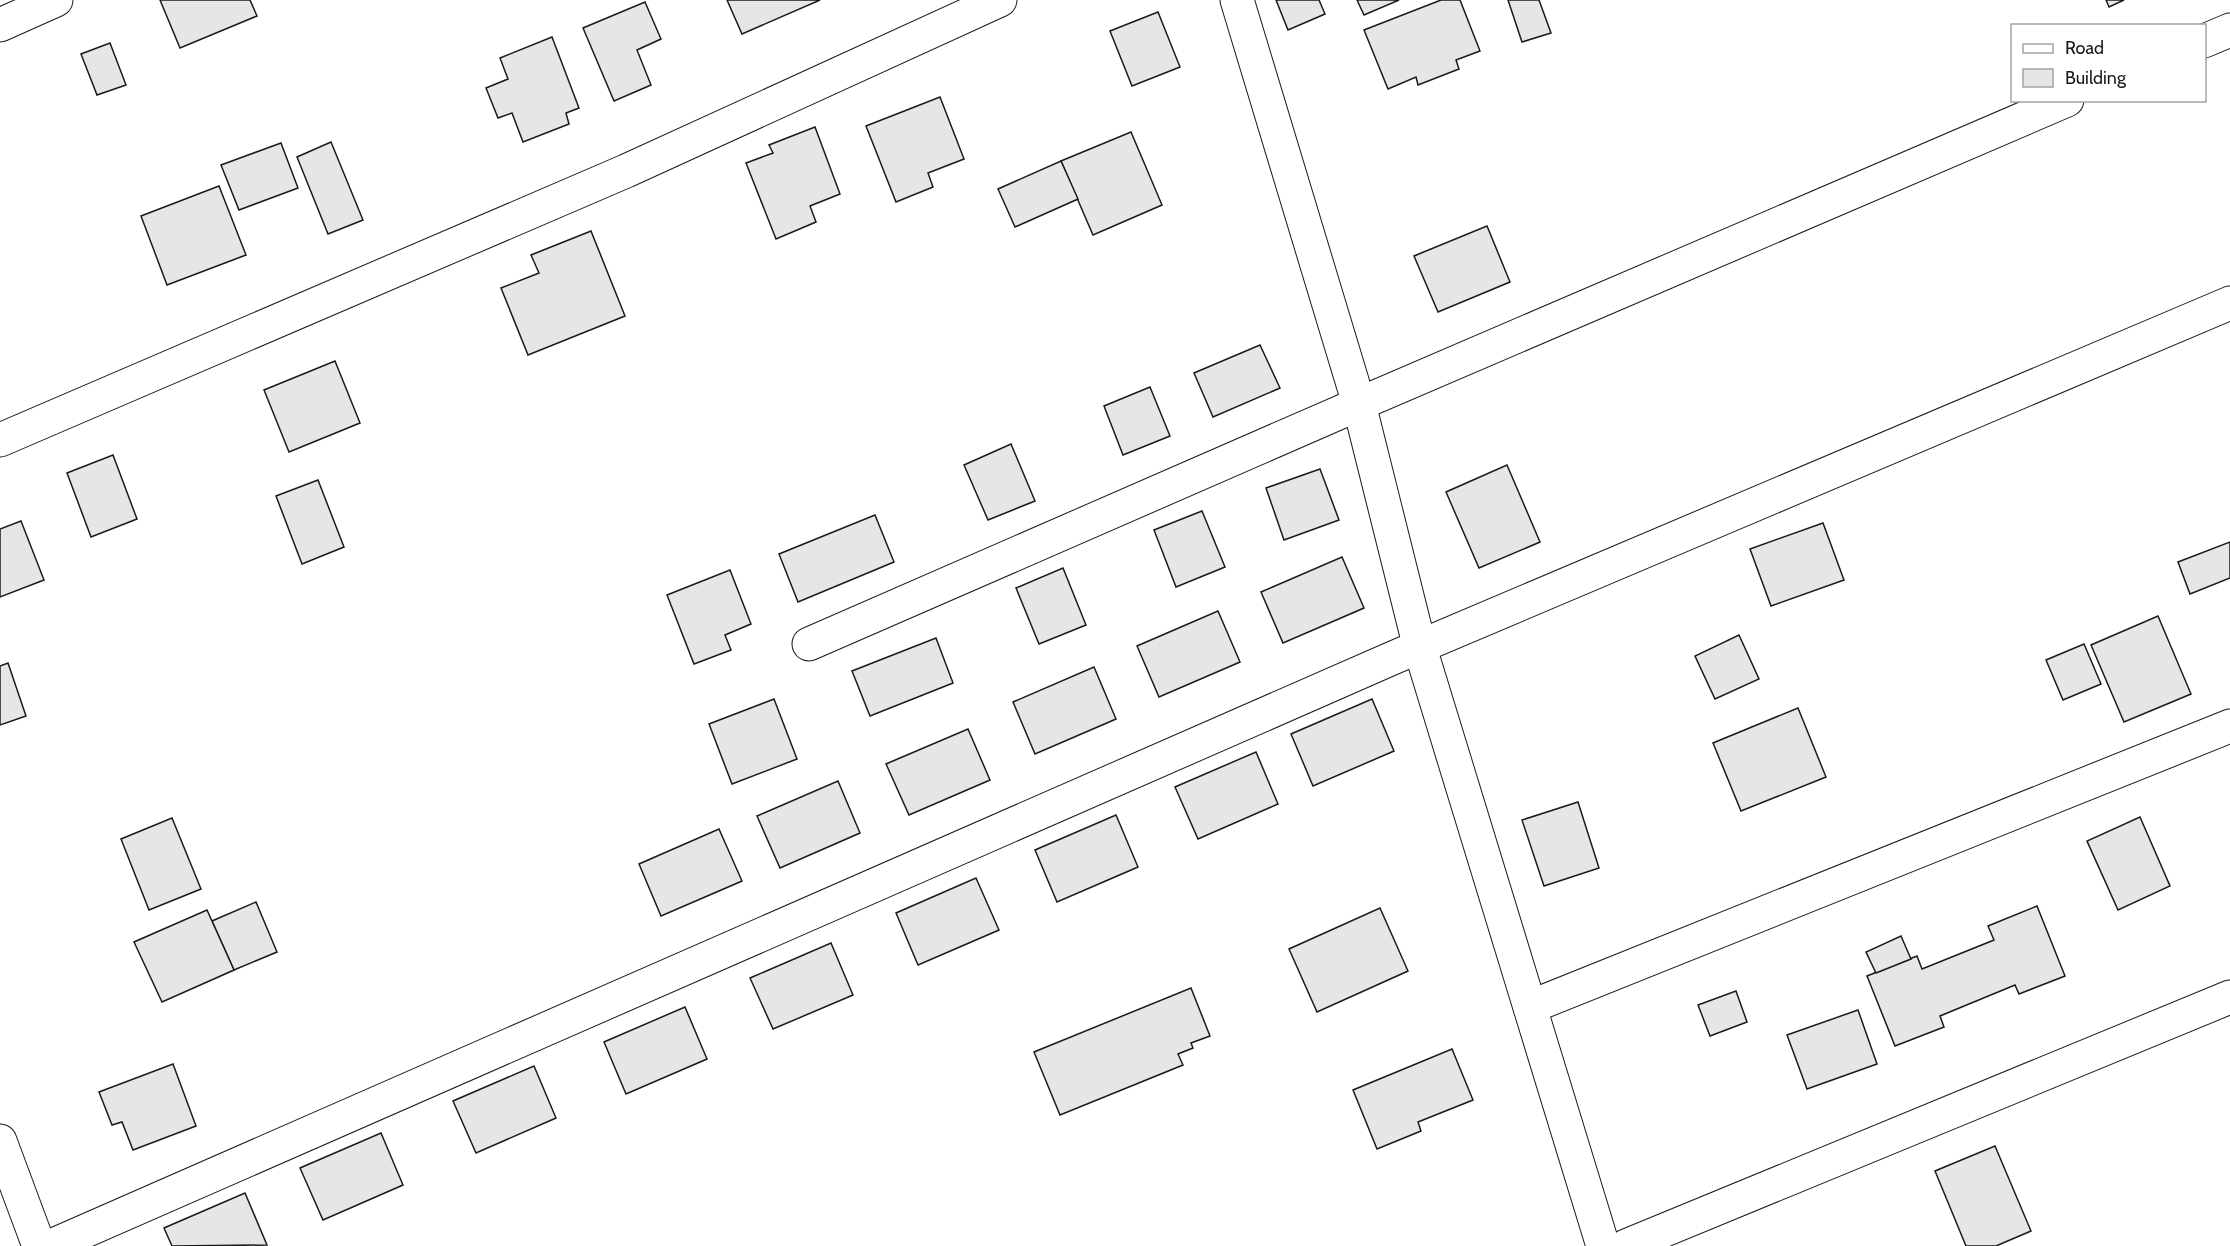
<svg xmlns="http://www.w3.org/2000/svg" width="2230" height="1246" viewBox="0 0 2230 1246" font-family="Cabin,sans-serif">
  <style>
    .building { fill: #e6e6e6; stroke: #1a1a1a; stroke-width: 1.5 }
    .lines { fill: none; stroke-linecap: round; stroke-linejoin: round }
    .minor-casing { stroke: #1a1a1a; stroke-width: 35 }
    .major-casing { stroke: #1a1a1a; stroke-width: 35 }
    .minor { stroke: #fff; stroke-width: 33 }
    .major { stroke: #fff; stroke-width: 33 }
  </style>
  <rect width="100%" height="100%" fill="#fff"/>
  <g class="building">
    <path d="M160 0H250L257 16 180 48Z"/>
    <path d="M727 0H820L742 34Z"/>
    <path d="M1276 0H1319L1325 14 1288 30Z"/>
    <path d="M1357 0H1399L1364 15Z"/>
    <path d="M1441 0H1460L1480 51 1456 60 1459 69 1418 85 1416 77 1388 89 1364 30Z"/>
    <path d="M1508 0H1539L1551 33 1522 42Z"/>
    <path d="M2106 0H2124L2109 7Z"/>
    <path d="M645 2 661 39 637 50 651 85 614 101 583 28Z"/>
    <path d="M1158 12 1180 67 1132 86 1110 31Z"/>
    <path d="M552 37 579 108 566 113 569 124 523 142 512 113 498 118 486 88 508 79 500 58Z"/>
    <path d="M110 43 126 85 97 95 81 54Z"/>
    <path d="M940 97 964 159 928 173 933 187 896 202 866 126Z"/>
    <path d="M815 127 840 194 810 206 816 222 776 239 746 163 773 153 769 145Z"/>
    <path d="M1131 132 1162 205 1093 235 1061 161Z"/>
    <path d="M331 142 363 220 328 234 297 157Z"/>
    <path d="M281 143 298 188 239 210 221 165Z"/>
    <path d="M1061 161 1078 199 1015 227 998 189Z"/>
    <path d="M219 186 246 255 167 285 141 216Z"/>
    <path d="M1487 226 1510 282 1438 312 1414 256Z"/>
    <path d="M591 231 625 316 528 355 501 288 539 273 531 255Z"/>
    <path d="M1260 345 1280 388 1213 417 1194 373Z"/>
    <path d="M335 361 360 423 289 452 264 390Z"/>
    <path d="M1150 387 1170 436 1123 455 1104 406Z"/>
    <path d="M1011 444 1035 501 988 520 964 465Z"/>
    <path d="M113 455 137 519 91 537 67 473Z"/>
    <path d="M1507 465 1540 542 1479 568 1446 492Z"/>
    <path d="M1320 469 1339 520 1284 540 1266 488Z"/>
    <path d="M318 480 344 547 302 564 276 496Z"/>
    <path d="M1202 511 1225 567 1176 587 1154 530Z"/>
    <path d="M875 515 894 562 798 602 779 554Z"/>
    <path d="M21 521 44 580 0 597V529Z"/>
    <path d="M1823 523 1844 580 1771 606 1750 549Z"/>
    <path d="M2230 542V578L2190 594 2178 562Z"/>
    <path d="M1342 557 1364 608 1283 643 1261 592Z"/>
    <path d="M1063 568 1086 625 1039 644 1016 588Z"/>
    <path d="M730 570 751 624 725 635 731 650 694 664 667 595Z"/>
    <path d="M1218 611 1240 662 1159 697 1137 646Z"/>
    <path d="M2158 616 2191 694 2124 722 2091 645Z"/>
    <path d="M1739 635 1759 679 1715 699 1695 656Z"/>
    <path d="M936 638 953 683 870 716 852 671Z"/>
    <path d="M2084 644 2101 684 2063 700 2046 660Z"/>
    <path d="M8 663 26 716 0 725V666Z"/>
    <path d="M1094 667 1116 719 1035 754 1013 702Z"/>
    <path d="M774 699 797 759 732 784 709 724Z"/>
    <path d="M1372 699 1394 751 1313 786 1291 734Z"/>
    <path d="M1798 708 1826 777 1741 811 1713 743Z"/>
    <path d="M968 729 990 780 909 815 886 764Z"/>
    <path d="M1256 752 1278 804 1198 839 1175 787Z"/>
    <path d="M838 781 860 833 780 868 757 816Z"/>
    <path d="M1578 802 1599 868 1544 886 1522 820Z"/>
    <path d="M1116 815 1138 867 1057 902 1035 850Z"/>
    <path d="M2140 817 2170 886 2118 910 2087 841Z"/>
    <path d="M172 818 201 889 149 910 121 839Z"/>
    <path d="M719 829 742 881 661 916 639 864Z"/>
    <path d="M976 878 999 930 918 965 896 913Z"/>
    <path d="M256 902 277 952 234 970 212 921Z"/>
    <path d="M2037 906 2065 976 2019 994 2015 985 1940 1016 1944 1027 1895 1046 1867 976 1917 956 1922 969 1994 940 1988 926Z"/>
    <path d="M1380 908 1408 971 1317 1012 1289 949Z"/>
    <path d="M207 910 234 970 162 1002 134 942Z"/>
    <path d="M1901 936 1911 959 1876 973 1866 952Z"/>
    <path d="M831 943 853 995 773 1029 750 978Z"/>
    <path d="M1191 988 1210 1036 1191 1043 1193 1048 1178 1054 1183 1065 1060 1115 1034 1052Z"/>
    <path d="M1736 991 1747 1022 1710 1036 1698 1005Z"/>
    <path d="M685 1007 707 1059 626 1094 604 1042Z"/>
    <path d="M1858 1010 1877 1064 1807 1089 1787 1035Z"/>
    <path d="M1452 1049 1473 1100 1418 1122 1421 1131 1377 1149 1353 1090Z"/>
    <path d="M173 1064 196 1126 133 1150 122 1122 112 1125 99 1092Z"/>
    <path d="M534 1066 556 1118 476 1153 453 1101Z"/>
    <path d="M381 1133 403 1185 323 1220 300 1168Z"/>
    <path d="M1995 1146 2031 1231 1996 1246H1966L1935 1171Z"/>
    <path d="M245 1193 267 1245 172 1246 164 1228Z"/>
  </g>
  <g class="lines">
    <g class="minor-casing">
      <g id="minor">
        <path d="M1237 0 1359 404 1420 648 1603 1246"/>
        <path d="M0 25 56 0"/>
        <path d="M2204 41 2230 30"/>
        <path d="M0 440 626 171 1000 0"/>
        <path d="M809 644 1359 404 2067 100"/>
        <path d="M1530 1007 2230 726"/>
        <path d="M51 1246 1395 657 2230 303"/>
        <path d="M1626 1246 2230 997"/>
      </g>
    </g>
    <g class="major-casing">
      <path id="major" d="M0 1141 39 1246"/>
    </g>
    <use href="#minor" class="minor"/>
    <use href="#major" class="major"/>
  </g>
  <rect x="2011" y="24" width="195" height="78" fill="#ffffff" stroke="#a3a3a3" stroke-width="1.5"/>
  <rect x="2023" y="44" width="30" height="9" fill="#ffffff" stroke="#a3a3a3" stroke-width="1.5"/>
  <text x="2065" y="54" font-size="18" fill="#1a1a1a">Road</text>
  <rect x="2023" y="69" width="30" height="18" fill="#e6e6e6" stroke="#a3a3a3" stroke-width="1.5"/>
  <text x="2065" y="84" font-size="18" fill="#1a1a1a">Building</text>
</svg>
